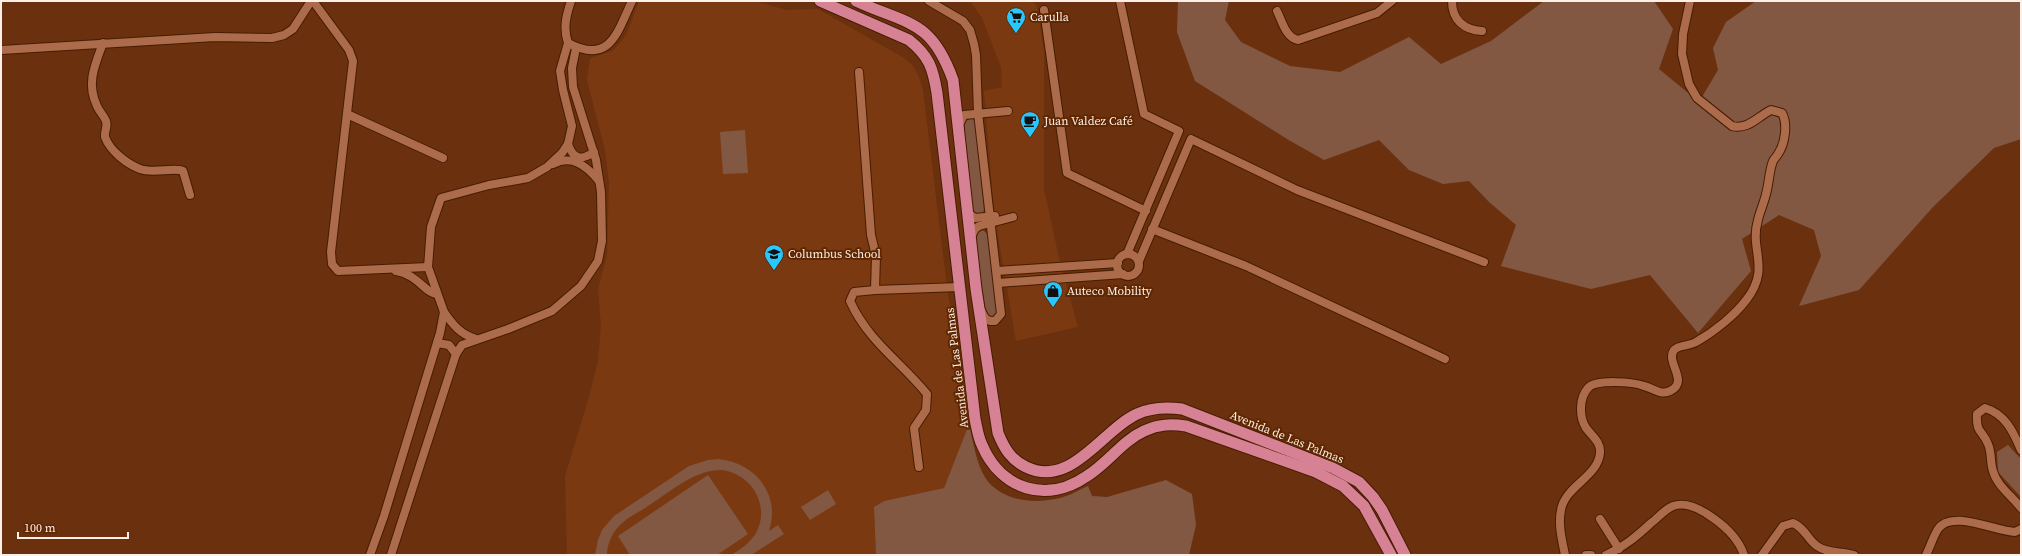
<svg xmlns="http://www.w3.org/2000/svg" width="2022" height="556" viewBox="0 0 2022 556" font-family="'Source Serif 4',serif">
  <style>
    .built { fill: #7a3911 }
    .green { fill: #825843 }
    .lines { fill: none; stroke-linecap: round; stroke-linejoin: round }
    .minor-casing { stroke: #471c02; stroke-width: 10 }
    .primary-casing { stroke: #471c02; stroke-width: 13 }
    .minor { stroke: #ac6c4b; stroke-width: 8 }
    .primary { stroke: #d68294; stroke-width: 11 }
    .labels { text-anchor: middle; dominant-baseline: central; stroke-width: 4; stroke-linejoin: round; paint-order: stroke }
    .poi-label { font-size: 12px; fill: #feefe8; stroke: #5f2701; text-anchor: start }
    .street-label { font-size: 12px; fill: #feefe8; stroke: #5f2701 }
  </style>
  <rect width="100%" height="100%" fill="#6b310f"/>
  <g class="built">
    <path d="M639 1H755L787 10 818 9 904 58 913 66 919 77 923 90 947 288 966 398 969 424 944 488 884 501 874 507 876 555H567L565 476 587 404 598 361 601 326 598 289 607 255 609 183 605 150 587 80 590 58 612 51 620 43 627 33Z"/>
    <path d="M970 1H1033L1037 7 1044 51V189L1059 258 1078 327 1016 341 994 212 984 91 1002 87 1001 67 982 18Z"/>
  </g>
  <g class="green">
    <path d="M1178 1H1229L1225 20 1241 42 1290 66 1340 72 1409 37 1441 64 1491 41 1544 1H1654L1673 29 1659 69 1699 102 1718 70 1713 48 1726 22 1756 1H2021V139L1994 148 1933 207 1859 290 1799 306 1821 256 1814 230 1779 215 1742 239 1751 271 1698 333 1650 275 1591 289 1501 266 1516 225 1489 202 1469 181 1443 184 1409 170 1379 140 1324 160 1287 139 1195 81 1177 32Z"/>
    <path d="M972 118 976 123 984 209 983 213 976 215 972 209 964 126 965 121Z"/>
    <path d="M745 130 748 173 723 174 720 132Z"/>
    <path d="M983 230 988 235 998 312V315L991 319 986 313 975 238 976 233Z"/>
    <path d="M969 424C973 441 976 464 986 479 1003 502 1035 504 1060 498 1069 496 1079 490 1088 486L1092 496 1107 497 1166 480 1192 494 1196 525 1189 555H876L874 507 884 501 944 488Z"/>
    <path d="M2008 445 2021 459V497L1998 472 1997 452Z"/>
    <path d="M719 459C755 463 781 494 769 531L778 525 784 534 751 555H731C741 549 750 543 756 533 771 505 751 473 721 470 715 470 708 471 703 473 682 480 664 496 645 508 637 513 627 518 620 525 612 533 607 544 607 555H595L598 540 602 530 614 516 689 466 708 460Z"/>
    <path d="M708 475 748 534 717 555H630L618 536Z"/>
    <path d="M828 490 836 504 810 520 801 507Z"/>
  </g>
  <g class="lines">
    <g class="minor-casing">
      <g id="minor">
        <path d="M313 1 349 50 353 61 331 252 332 264 338 271 428 267"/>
        <path d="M571 1C566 16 563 28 568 43 610 65 617 33 632 1"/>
        <path d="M929 1 963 21 970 30 974 44 976 55 978 113 1001 314 995 321C986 322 984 317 981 310"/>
        <path d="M1120 1 1144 114 1179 131 1127 254"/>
        <path d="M1452 1C1452 20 1464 30 1482 31"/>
        <path d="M1044 10 1067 173 1146 211"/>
        <path d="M1277 11C1282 21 1286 38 1298 40L1377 13 1392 1"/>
        <path d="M103 43C95 65 86 83 97 106 99 111 104 116 106 121 108 127 104 131 105 137 110 151 127 164 140 169 153 174 173 167 183 171L190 195"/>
        <path d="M1 50 215 37 272 38 284 35 293 29 311 1"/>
        <path d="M859 72 871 235 876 256 875 290 960 287"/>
        <path d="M347 114 443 158"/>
        <path d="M959 125 964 115 1008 111"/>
        <path d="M568 144C573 159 581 161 594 152"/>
        <path d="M553 164C572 154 587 166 599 181"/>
        <path d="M968 213 975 218 995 216"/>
        <path d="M1152 229 1246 266 1445 359"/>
        <path d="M971 237 975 229 979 226 1013 217"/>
        <circle cx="1128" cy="265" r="11"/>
        <path d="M1139 261 1191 139 1297 190 1484 262"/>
        <path d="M396 271C417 274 426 294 437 294"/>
        <path d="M997 271 1118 263"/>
        <path d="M998 283 1123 274"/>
        <path d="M875 290 854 292 850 301C868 341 900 361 927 394L926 410 914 428 919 467"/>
        <path d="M444 312C453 325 460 334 476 339"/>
        <path d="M437 343 449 345 456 354"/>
        <path d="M2021 450C2013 431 2005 414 1985 408L1977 414C1976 434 1982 429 1988 444 1992 453 1990 463 1993 471 1997 486 2012 496 2021 508"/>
        <path d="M1600 519 1619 549"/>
        <path d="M370 555 384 516 440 333 444 312 428 267 431 227 441 198 489 185 528 178 547 167 562 153 568 144 572 126 563 90 560 71 568 43"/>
        <path d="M391 555 456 354 462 345 508 329 552 311 581 286 598 261 602 241 601 192 596 160 573 87 572 68 576 48"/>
        <path d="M1565 555C1562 540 1558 525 1561 510 1565 486 1598 477 1600 453 1601 442 1592 436 1586 428 1579 417 1579 398 1588 388 1596 379 1634 382 1644 386 1653 388 1661 396 1670 391 1690 382 1665 362 1674 350 1678 345 1690 346 1696 342 1714 332 1735 315 1747 299 1771 267 1749 250 1758 220 1760 211 1764 203 1766 194 1769 184 1769 171 1773 161 1774 159 1777 156 1778 154 1785 144 1788 124 1782 113L1771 110C1757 117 1748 130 1732 126L1697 98 1689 84 1682 54 1683 34 1690 1"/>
        <path d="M1586 555H1591"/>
        <path d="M1606 555C1624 547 1637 536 1651 523 1658 518 1665 509 1673 506 1687 501 1702 510 1713 518 1726 527 1739 540 1744 555"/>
        <path d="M1762 555 1783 526 1793 523C1806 529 1807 539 1817 546 1828 554 1842 551 1854 555"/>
        <path d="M1926 555C1930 547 1933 537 1938 529 1951 509 1995 531 2015 532L2021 529"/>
      </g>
    </g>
    <g class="primary-casing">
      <g id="primary">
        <path d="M820 1 909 40C929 56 933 68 937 93L975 419C977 428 978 437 982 445 1001 490 1047 504 1087 476 1108 463 1122 441 1144 431 1159 424 1171 424 1186 426L1316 472 1343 486 1364 506 1391 555"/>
        <path d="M856 1C908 25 931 19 953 80L976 289 998 433C1004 448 1011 460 1026 467 1071 489 1102 430 1137 414 1152 407 1167 407 1182 409L1333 468 1359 482 1373 497 1382 510 1405 555"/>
      </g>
    </g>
    <use href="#minor" class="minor"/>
    <use href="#primary" class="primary"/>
  </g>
  <defs>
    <g id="supermarket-pin" transform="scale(1)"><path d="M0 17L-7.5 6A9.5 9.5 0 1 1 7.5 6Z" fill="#28c8ff" stroke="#5f2701"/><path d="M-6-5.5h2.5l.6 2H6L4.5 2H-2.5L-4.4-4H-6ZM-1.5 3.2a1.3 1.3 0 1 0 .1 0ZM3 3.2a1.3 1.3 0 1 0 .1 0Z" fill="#111"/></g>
    <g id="cafe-pin" transform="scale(1)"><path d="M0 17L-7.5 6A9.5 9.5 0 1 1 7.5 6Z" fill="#28c8ff" stroke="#5f2701"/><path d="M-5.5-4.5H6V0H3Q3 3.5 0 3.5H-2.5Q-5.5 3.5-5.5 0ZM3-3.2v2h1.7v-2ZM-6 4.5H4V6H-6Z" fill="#111"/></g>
    <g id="school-pin" transform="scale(1)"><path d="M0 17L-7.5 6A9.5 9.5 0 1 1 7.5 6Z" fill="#28c8ff" stroke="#5f2701"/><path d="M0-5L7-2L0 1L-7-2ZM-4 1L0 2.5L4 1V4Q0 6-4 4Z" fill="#111"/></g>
    <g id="shop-pin" transform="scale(1)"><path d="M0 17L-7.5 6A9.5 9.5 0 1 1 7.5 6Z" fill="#28c8ff" stroke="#5f2701"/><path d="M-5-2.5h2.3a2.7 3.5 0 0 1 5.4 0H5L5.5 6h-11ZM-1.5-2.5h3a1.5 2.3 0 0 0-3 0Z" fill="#111"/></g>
  </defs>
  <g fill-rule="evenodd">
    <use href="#supermarket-pin" x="1016" y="17"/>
    <use href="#cafe-pin" x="1030" y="121"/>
    <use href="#school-pin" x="774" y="254"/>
    <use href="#shop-pin" x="1053" y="291"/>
  </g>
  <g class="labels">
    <g class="poi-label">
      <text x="1030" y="17">Carulla</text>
      <text x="1044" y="121">Juan Valdez Café</text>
      <text x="788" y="254">Columbus School</text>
      <text x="1067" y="291">Auteco Mobility</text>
    </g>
    <g class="street-label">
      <text transform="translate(957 368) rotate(-97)">Avenida de Las Palmas</text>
      <text transform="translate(1287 437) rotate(22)">Avenida de Las Palmas</text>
    </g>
  </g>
  <rect width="2022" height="556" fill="none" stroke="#feefe8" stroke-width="4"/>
  <path d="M18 532v6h110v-6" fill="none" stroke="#feefe8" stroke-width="2"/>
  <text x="24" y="532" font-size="12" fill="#feefe8" stroke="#5f2701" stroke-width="3" paint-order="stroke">100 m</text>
</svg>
